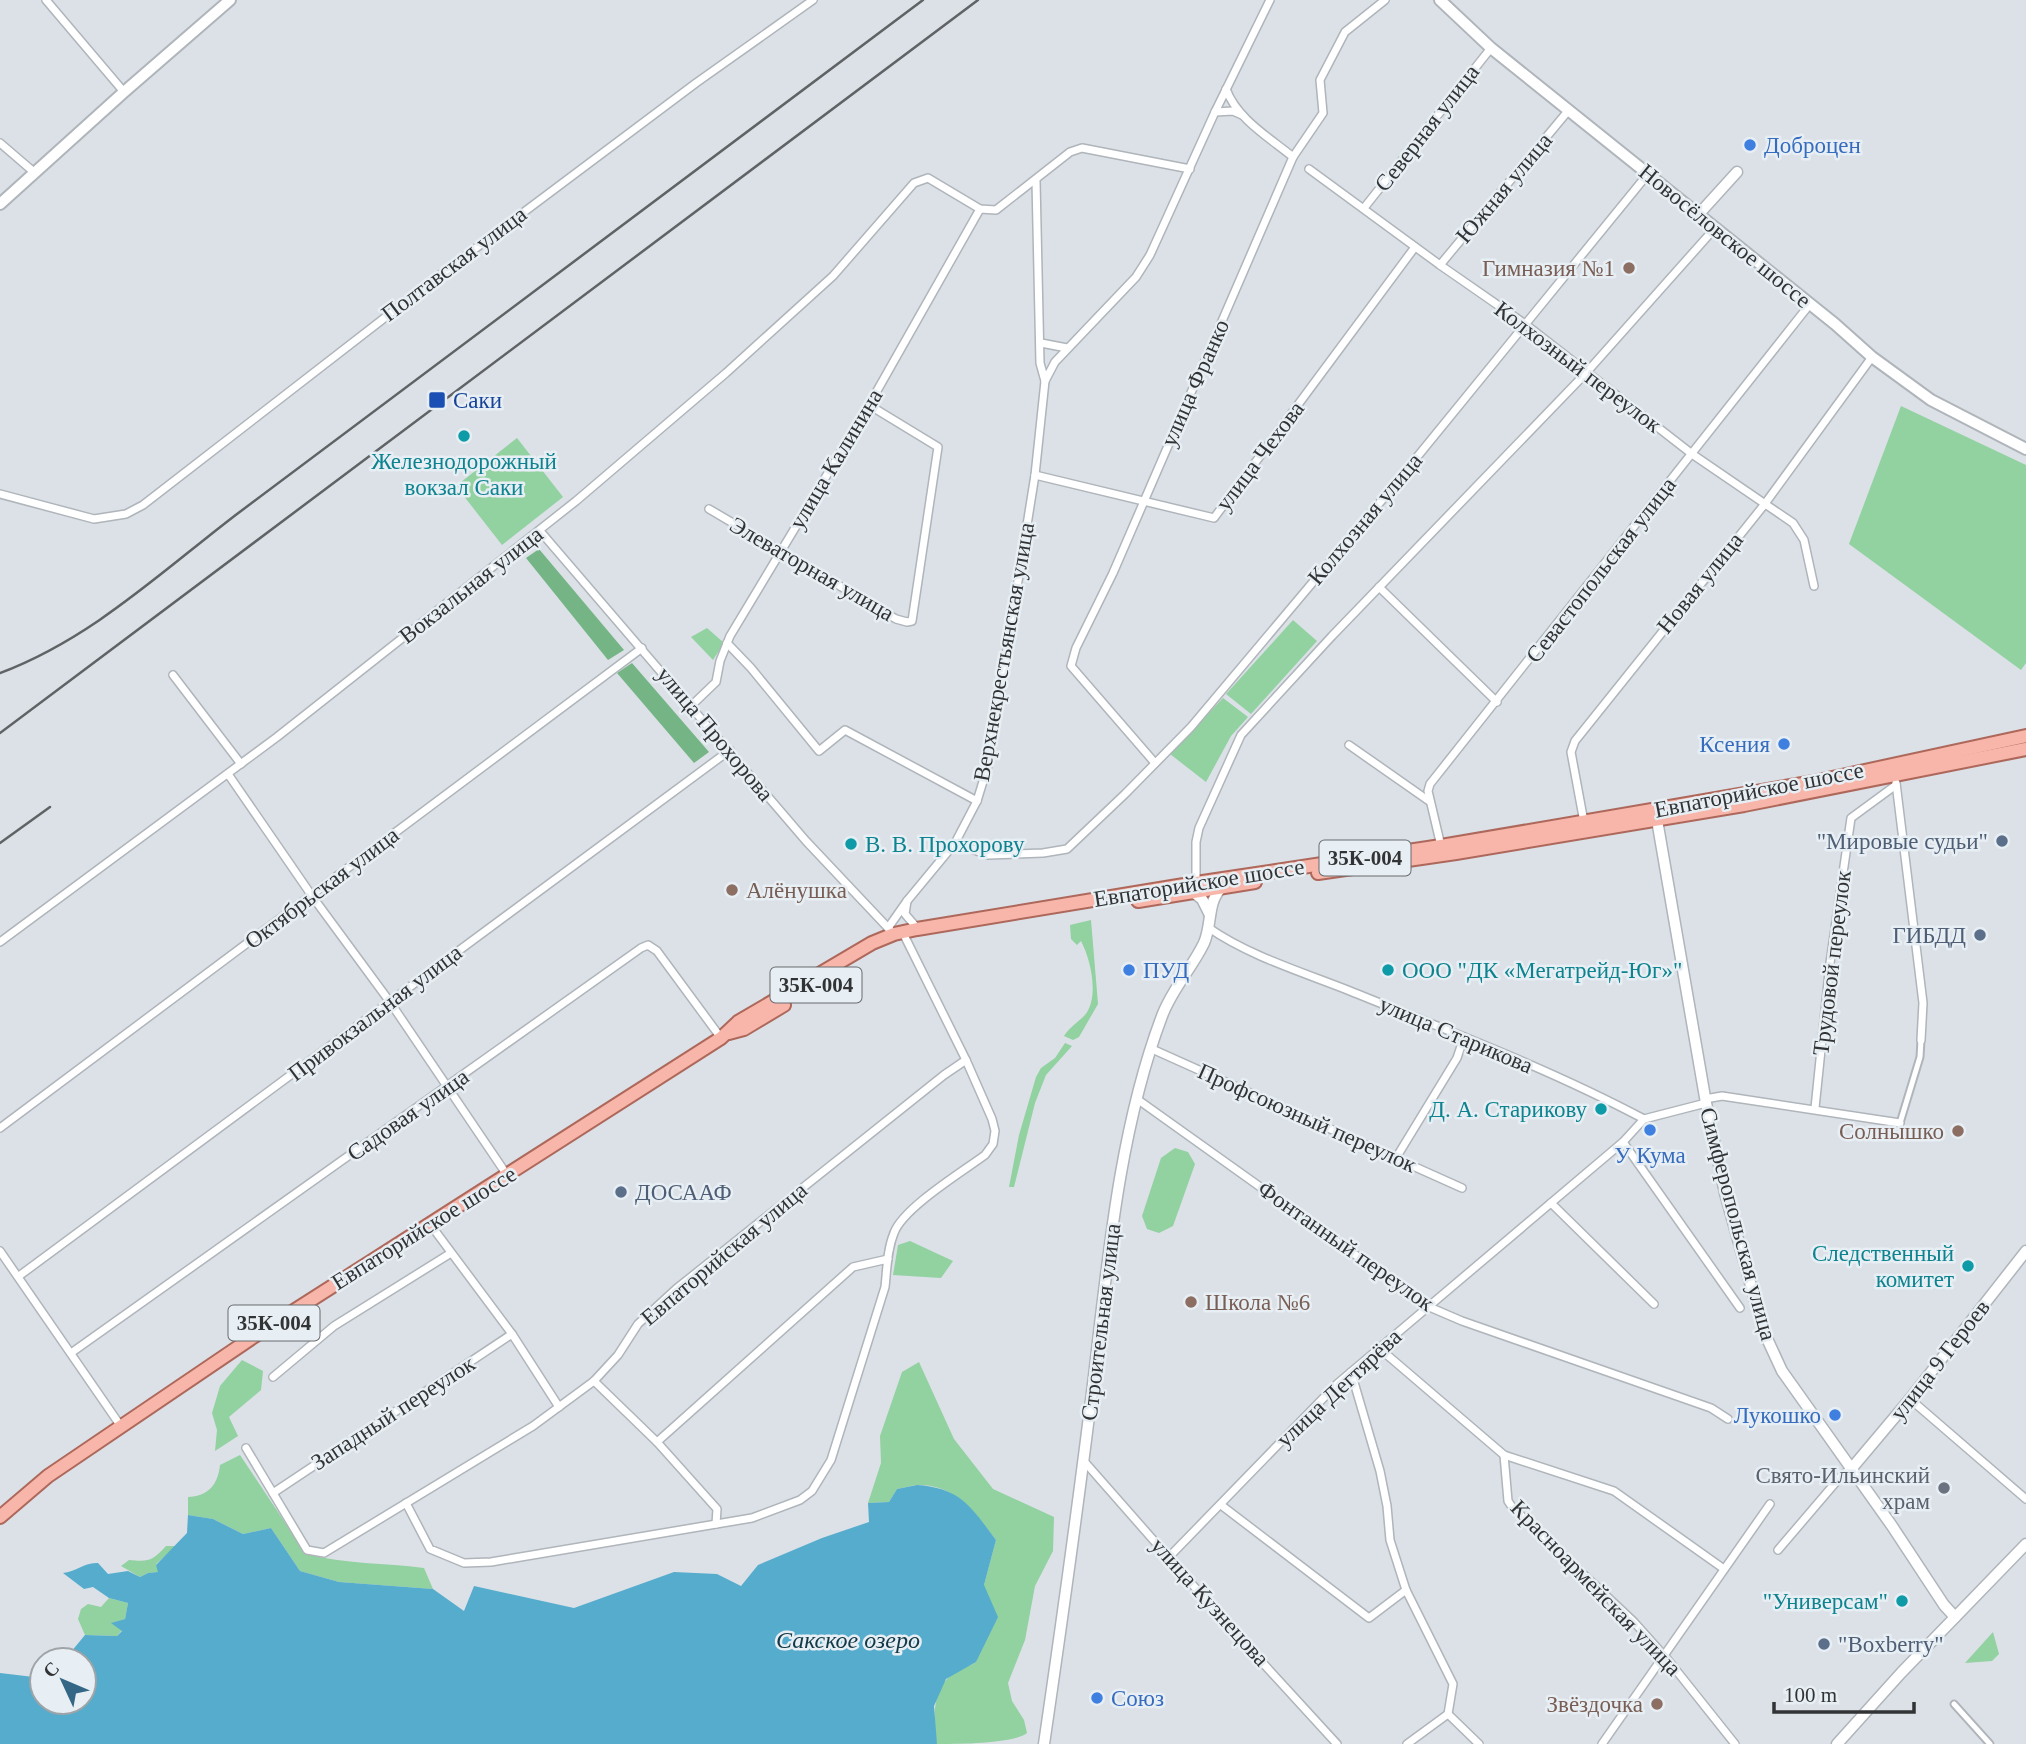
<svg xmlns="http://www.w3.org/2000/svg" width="2026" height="1744" viewBox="0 0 2026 1744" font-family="Georgia,serif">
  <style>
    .green { fill: #92d1a0 }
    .forest { fill: #75b585 }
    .water { fill: #55accc }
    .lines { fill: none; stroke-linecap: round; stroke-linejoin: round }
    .pedestrian-casing { stroke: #afb5ba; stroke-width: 9 }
    .minor-casing { stroke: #afb5ba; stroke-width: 10 }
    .tertiary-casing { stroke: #afb5ba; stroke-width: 13 }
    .secondary-casing { stroke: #afb5ba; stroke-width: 14 }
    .primary-casing { stroke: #ae685b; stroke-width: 16 }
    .pedestrian { stroke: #fff; stroke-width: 5 }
    .minor { stroke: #fff; stroke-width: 7 }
    .tertiary { stroke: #fff; stroke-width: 10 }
    .secondary { stroke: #fff; stroke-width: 10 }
    .primary { stroke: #f7b6a9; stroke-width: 12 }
    .rail { stroke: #606366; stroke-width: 2.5 }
    .shop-dot { fill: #3f7fe0; stroke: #e8eff4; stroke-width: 2.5 }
    .education-dot { fill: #8d6e63; stroke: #e8eff4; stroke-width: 2.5 }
    .transit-dot { fill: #1a4fb4; stroke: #e8eff4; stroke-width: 2.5 }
    .culture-dot { fill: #0f9aa8; stroke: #e8eff4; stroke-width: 2.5 }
    .service-dot { fill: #5c6f8a; stroke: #e8eff4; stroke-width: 2.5 }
    .worship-dot { fill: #6b7280; stroke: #e8eff4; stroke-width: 2.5 }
    .labels { text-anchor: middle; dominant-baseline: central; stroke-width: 5; stroke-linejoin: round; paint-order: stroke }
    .shield { fill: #e8eff4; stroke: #686b6e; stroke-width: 2 }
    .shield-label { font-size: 21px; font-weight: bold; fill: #313335 }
    .street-label { font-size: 23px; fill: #313335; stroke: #e8eff4 }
    .shop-label { font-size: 23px; fill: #366cbe; stroke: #e8eff4; text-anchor: start }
    .education-label { font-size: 23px; fill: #785e54; stroke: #e8eff4; text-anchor: end }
    .transit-label { font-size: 23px; fill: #164399; stroke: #e8eff4; text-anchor: start }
    .culture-label { font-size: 23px; fill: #0d838f; stroke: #e8eff4; text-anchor: end }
    .service-label { font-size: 23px; fill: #4e5e75; stroke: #e8eff4; text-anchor: end }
    .worship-label { font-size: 23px; fill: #5b616d; stroke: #e8eff4; text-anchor: end }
    .water-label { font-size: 24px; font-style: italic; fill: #113947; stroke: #e8eff4 }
  </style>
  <rect width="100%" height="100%" fill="#dbe1e7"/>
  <g class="green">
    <path d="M1901 406 2026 465V663L2021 670 1849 544Z"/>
    <path d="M517 438 563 497 502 545 456 486Z"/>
    <path d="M1293 620 1317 641 1251 714 1226 694Z"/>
    <path d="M707 628 724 643 713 660 691 637Z"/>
    <path d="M1223 698 1248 717 1231 736 1206 782 1170 754Z"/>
    <path d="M1091 920 1098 1004 1079 1037 1073 1040 1064 1036C1070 1027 1077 1023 1084 1016 1100 999 1091 960 1081 941L1077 945 1071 939 1070 925Z"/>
    <path d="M1065 1043 1072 1046 1046 1075 1035 1103 1014 1187H1009L1019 1135 1036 1077 1041 1068 1055 1058Z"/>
    <path d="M1175 1148 1188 1152 1195 1164 1173 1226 1159 1233 1147 1229 1142 1216 1161 1158Z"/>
    <path d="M910 1241 953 1261 941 1278 893 1275 898 1245Z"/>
    <path d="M242 1360 263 1371 261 1390 229 1417 238 1436 215 1451 217 1430 212 1413 220 1386Z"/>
    <path d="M919 1362 954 1439 993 1489 1054 1517 1053 1551 1035 1586 1025 1640 1008 1683 1012 1701 1024 1720 1027 1733C1013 1744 958 1744 937 1744 933 1725 932 1694 947 1679 953 1672 968 1667 976 1662L984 1585 996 1540C975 1513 956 1485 919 1485 912 1485 904 1488 897 1489L889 1502 868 1503 881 1463 880 1436 902 1372Z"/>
    <path d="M240 1455 306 1554C345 1564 385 1563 424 1568L433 1589 339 1582 300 1571 271 1528 243 1534 213 1519 188 1515V1497C208 1496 218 1485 220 1465Z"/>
    <path d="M166 1546H176L156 1564 159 1572 148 1573 140 1577 121 1566 129 1560C149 1562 152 1561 166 1546Z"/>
    <path d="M109 1598 128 1603 125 1619 112 1623 122 1630 117 1636 85 1635 78 1619 81 1609 88 1604 101 1607Z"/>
    <path d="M1993 1632 1999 1654 1992 1661 1965 1663Z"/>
  </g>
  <g class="forest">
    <path d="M539 549 624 650 608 660 526 558Z"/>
    <path d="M632 663 709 752 694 763 617 673Z"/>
  </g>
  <path class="water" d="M917 1485C961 1488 971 1507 996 1540L984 1585 998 1617 976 1662 946 1679 934 1706 937 1744H0V1673L42 1678V1702H84V1660H61L66 1658 85 1635 117 1636 122 1631 111 1623 125 1619 128 1603 109 1598 93 1587 84 1589 63 1573C76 1572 84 1562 98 1563L108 1574 128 1571 140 1577 148 1573 158 1572 156 1565 187 1533 188 1515 213 1519 243 1534 271 1528 300 1571 339 1582 433 1589 464 1611 474 1586 574 1608 674 1572 717 1574 741 1586 758 1565 822 1538 869 1522 868 1503 889 1502 897 1489Z"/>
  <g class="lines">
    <g class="pedestrian-casing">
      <g id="pedestrian">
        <path d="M1900 1123 1920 1057 1921 1040"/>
        <path d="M1954 1704 1990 1744"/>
      </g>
    </g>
    <g class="minor-casing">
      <g id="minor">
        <path d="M46 0 124 92"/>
        <path d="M1226 89C1237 119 1270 138 1293 157"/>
        <path d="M1215 112 1233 111 1242 115"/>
        <path d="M0 143 35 173"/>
        <path d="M1309 169 1440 265 1525 324 1692 454 1793 523 1804 540 1814 586"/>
        <path d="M1036 181 1040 363 1045 381"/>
        <path d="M1364 208 1491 48"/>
        <path d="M1440 265 1568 111"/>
        <path d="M1041 343 1067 348"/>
        <path d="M1035 475 1214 518 1415 247"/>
        <path d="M0 494 94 519 126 514 143 505 436 278 696 83 813 0"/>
        <path d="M709 509 896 619 907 622 912 621 938 447 869 405"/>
        <path d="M540 531 806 841 891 931"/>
        <path d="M1379 587 1497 702"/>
        <path d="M727 643 751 668 819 751 845 730 977 801"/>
        <path d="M173 675 241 764"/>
        <path d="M691 706 716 682 720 661 730 636 869 405 980 209"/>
        <path d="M1349 745 1429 801"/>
        <path d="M1155 763 1071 666 1076 648 1113 573 1293 157 1323 113 1320 80 1345 32 1385 0"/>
        <path d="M228 774 312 896 390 1002 507 1175"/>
        <path d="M1896 783 1923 1003 1921 1040"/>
        <path d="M1584 822 1571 752 1575 741 1764 505 1872 357"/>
        <path d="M955 843 988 855 1043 853 1067 849 1125 794 1191 727 1382 500 1647 175"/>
        <path d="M1441 846 1428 791 1430 784 1810 304"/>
        <path d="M1196 883V842L1199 828 1241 735 1332 636 1586 373 1715 228"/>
        <path d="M907 901 905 914 918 929"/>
        <path d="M888 928 907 901 955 843 977 801 989 762 1035 475 1045 381 1055 362 1136 277 1150 255 1215 112 1270 0"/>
        <path d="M1209 928C1249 956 1305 973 1350 991 1449 1031 1550 1069 1644 1119L1706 1103"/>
        <path d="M0 942 277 737 576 501 726 373 833 276 914 183 928 178 980 209 996 210 1070 152 1082 148 1190 169"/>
        <path d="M1152 1049 1462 1188"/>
        <path d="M1137 1099 1427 1306 1462 1321 1711 1408 1728 1419"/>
        <path d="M1705 1099 1722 1096 1900 1123"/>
        <path d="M1815 1108 1830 963 1851 818 1896 785"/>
        <path d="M0 1128 642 648"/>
        <path d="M1623 1142 1740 1308"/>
        <path d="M1396 1158 1457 1058 1464 1037"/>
        <path d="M1551 1203 1654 1304"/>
        <path d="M430 1224 512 1334 559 1407"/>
        <path d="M0 1251 120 1425"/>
        <path d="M19 1276 730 750"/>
        <path d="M1379 1348 1504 1455 1614 1491 1724 1569"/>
        <path d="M71 1353 641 948 648 945 657 951 721 1038"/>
        <path d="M1351 1372 1380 1471 1387 1506 1390 1540 1406 1590 1453 1684 1448 1714"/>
        <path d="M273 1377 334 1326 451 1253"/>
        <path d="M594 1381 657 1442 717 1509 716 1524"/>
        <path d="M1910 1399 2026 1499"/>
        <path d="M657 1442 853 1267 888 1259"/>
        <path d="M246 1448 307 1550 324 1553 533 1426 594 1381 618 1355 638 1324 676 1289 944 1075 966 1060"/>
        <path d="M1504 1455 1508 1501 1512 1507 1634 1622 1668 1660 1735 1744"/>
        <path d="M1083 1460 1228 1625 1337 1744"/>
        <path d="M273 1493 512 1334"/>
        <path d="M406 1503 430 1549 464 1563 491 1562 752 1518 800 1500 812 1491 831 1460 885 1287C887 1269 887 1250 894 1233 903 1208 962 1172 985 1155L993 1144 995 1131 992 1119 966 1060 905 937"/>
        <path d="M1221 1505 1369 1618 1406 1590"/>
        <path d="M1778 1550 1842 1475 1852 1468"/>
        <path d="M1169 1557 1337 1384 1623 1142 1644 1119"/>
        <path d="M1448 1714 1479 1744"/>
        <path d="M1407 1744 1448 1714"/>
        <path d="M1602 1744 1770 1504"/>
      </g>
    </g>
    <g class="tertiary-casing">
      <g id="tertiary">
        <path d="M1698 215 1737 172"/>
        <path d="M1657 820 1706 1103 1725 1193 1764 1332 1782 1371 1892 1526 1944 1605 1955 1617"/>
        <path d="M1193 892 1202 899 1210 915"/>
        <path d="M1852 1468 1910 1399 2026 1251"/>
        <path d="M1044 1744C1062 1621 1079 1499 1094 1376 1108 1258 1120 1127 1162 1016 1172 989 1192 968 1204 943 1212 925 1207 903 1221 888"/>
        <path d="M1837 1744 1901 1673 2026 1544"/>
      </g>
    </g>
    <g class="secondary-casing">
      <g id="secondary">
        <path d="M1440 0 1491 48 1835 324 1872 357 1931 400 2026 449"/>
        <path d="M0 204 124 92 230 0"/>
      </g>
    </g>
    <g class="primary-casing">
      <g id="primary">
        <path d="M1318 873 1456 853 1744 805 2026 749"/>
        <path d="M1138 901 1255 882"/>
        <path d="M729 1033 744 1029 784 1005"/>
        <path d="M0 1517 48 1476 253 1337 721 1038 738 1022 872 943 894 934 917 929 1196 883 1441 846 1687 804 1814 782 2026 736"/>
      </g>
    </g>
    <use href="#pedestrian" class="pedestrian"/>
    <use href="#minor" class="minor"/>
    <use href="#tertiary" class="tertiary"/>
    <use href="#secondary" class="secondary"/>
    <use href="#primary" class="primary"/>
    <g class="rail">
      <path d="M0 673C91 639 161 572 237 514L923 0"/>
      <path d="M0 733 978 0"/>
      <path d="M0 843 50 807"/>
    </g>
  </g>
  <g class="shop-dot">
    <circle cx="1750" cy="145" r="7"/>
    <circle cx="1784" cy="744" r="7"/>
    <circle cx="1129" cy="970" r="7"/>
    <circle cx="1650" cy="1130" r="7"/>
    <circle cx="1835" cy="1415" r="7"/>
    <circle cx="1097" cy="1698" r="7"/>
  </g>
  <g class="education-dot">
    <circle cx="1629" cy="268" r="7"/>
    <circle cx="732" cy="890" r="7"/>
    <circle cx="1958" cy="1131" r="7"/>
    <circle cx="1191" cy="1302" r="7"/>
    <circle cx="1657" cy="1704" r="7"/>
  </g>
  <rect class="transit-dot" x="428" y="391" width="18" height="18" rx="3.5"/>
  <g class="culture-dot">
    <circle cx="464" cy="436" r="7"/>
    <circle cx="851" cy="844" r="7"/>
    <circle cx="1388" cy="970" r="7"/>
    <circle cx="1601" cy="1109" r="7"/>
    <circle cx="1968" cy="1266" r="7"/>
    <circle cx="1902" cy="1601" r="7"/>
  </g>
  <g class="service-dot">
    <circle cx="2002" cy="841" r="7"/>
    <circle cx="1980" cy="935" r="7"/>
    <circle cx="621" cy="1192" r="7"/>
    <circle cx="1824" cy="1644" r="7"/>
  </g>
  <circle class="worship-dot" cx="1944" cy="1488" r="7"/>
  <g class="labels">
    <g class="shield">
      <rect x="1319.5" y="840.5" width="91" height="35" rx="5"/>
      <rect x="770.5" y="967.5" width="91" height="35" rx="5"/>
      <rect x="228.5" y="1305.5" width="91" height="35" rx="5"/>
    </g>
    <g class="shield-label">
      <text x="1365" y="858">35К-004</text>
      <text x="816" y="985">35К-004</text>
      <text x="274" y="1323">35К-004</text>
    </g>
    <g class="street-label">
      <text transform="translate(1427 128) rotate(-52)">Северная улица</text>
      <text transform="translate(1504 188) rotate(-50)">Южная улица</text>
      <text transform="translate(1725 236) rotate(39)">Новосёловское шоссе</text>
      <text transform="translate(454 264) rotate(-37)">Полтавская улица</text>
      <text transform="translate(1578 367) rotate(37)">Колхозный переулок</text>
      <text transform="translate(1195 383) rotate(-66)">улица Франко</text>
      <text transform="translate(1260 456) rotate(-53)">улица Чехова</text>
      <text transform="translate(836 459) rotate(-59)">улица Калинина</text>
      <text transform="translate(1365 519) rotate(-50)">Колхозная улица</text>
      <text transform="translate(812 569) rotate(30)">Элеваторная улица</text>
      <text transform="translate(1601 570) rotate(-52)">Севастопольская улица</text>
      <text transform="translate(1700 583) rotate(-51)">Новая улица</text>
      <text transform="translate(471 585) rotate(-38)">Вокзальная улица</text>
      <text transform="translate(1004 652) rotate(-80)">Верхнекрестьянская улица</text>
      <text transform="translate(715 734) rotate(50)">улица Прохорова</text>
      <text transform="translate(1759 790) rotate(-11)">Евпаторийское шоссе</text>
      <text transform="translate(1199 883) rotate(-9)">Евпаторийское шоссе</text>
      <text transform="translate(322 888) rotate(-37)">Октябрьская улица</text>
      <text transform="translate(1832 963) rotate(-83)">Трудовой переулок</text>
      <text transform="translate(375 1013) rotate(-37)">Привокзальная улица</text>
      <text transform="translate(1456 1035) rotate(23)">улица Старикова</text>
      <text transform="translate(408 1115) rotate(-35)">Садовая улица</text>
      <text transform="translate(1307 1118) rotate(24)">Профсоюзный переулок</text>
      <text transform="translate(1738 1224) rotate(75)">Симферопольская улица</text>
      <text transform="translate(424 1228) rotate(-32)">Евпаторийское шоссе</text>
      <text transform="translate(1346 1246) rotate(35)">Фонтанный переулок</text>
      <text transform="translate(724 1254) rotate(-40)">Евпаторийская улица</text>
      <text transform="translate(1101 1322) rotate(-83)">Строительная улица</text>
      <text transform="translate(1940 1360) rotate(-52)">улица 9 Героев</text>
      <text transform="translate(1339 1388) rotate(-43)">улица Дегтярёва</text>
      <text transform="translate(393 1413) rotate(-33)">Западный переулок</text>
      <text transform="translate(1596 1588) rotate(46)">Красноармейская улица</text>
      <text transform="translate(1210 1602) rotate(48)">улица Кузнецова</text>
    </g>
    <g class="shop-label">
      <text x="1764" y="145">Доброцен</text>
      <text x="1770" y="744" text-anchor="end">Ксения</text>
      <text x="1143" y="970">ПУД</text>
      <text x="1650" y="1155" text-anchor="middle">У Кума</text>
      <text x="1821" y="1415" text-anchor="end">Лукошко</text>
      <text x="1111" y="1698">Союз</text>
    </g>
    <g class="education-label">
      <text x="1615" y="268">Гимназия №1</text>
      <text x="746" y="890" text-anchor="start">Алёнушка</text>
      <text x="1944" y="1131">Солнышко</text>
      <text x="1205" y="1302" text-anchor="start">Школа №6</text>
      <text x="1643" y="1704">Звёздочка</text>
    </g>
    <g class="transit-label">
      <text x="453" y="400">Саки</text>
    </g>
    <g class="culture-label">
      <text x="464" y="461" text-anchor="middle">Железнодорожный<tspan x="464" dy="26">вокзал Саки</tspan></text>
      <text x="865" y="844" text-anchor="start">В. В. Прохорову</text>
      <text x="1402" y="970" text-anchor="start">ООО "ДК «Мегатрейд-Юг»"</text>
      <text x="1587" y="1109">Д. А. Старикову</text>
      <text x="1954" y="1253">Следственный<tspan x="1954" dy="26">комитет</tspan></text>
      <text x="1888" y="1601">"Универсам"</text>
    </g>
    <g class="service-label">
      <text x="1988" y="841">"Мировые судьи"</text>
      <text x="1966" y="935">ГИБДД</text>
      <text x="635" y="1192" text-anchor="start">ДОСААФ</text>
      <text x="1838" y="1644" text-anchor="start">"Boxberry"</text>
    </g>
    <g class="worship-label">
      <text x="1930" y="1475">Свято-Ильинский<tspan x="1930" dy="26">храм</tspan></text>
    </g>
    <g class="water-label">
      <text x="848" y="1640">Сакское озеро</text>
    </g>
  </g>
  <g transform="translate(63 1681) rotate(314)"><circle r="33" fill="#e8eff4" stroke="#9fa4a8" stroke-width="2"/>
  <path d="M0-5L12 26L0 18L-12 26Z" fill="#346785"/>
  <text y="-10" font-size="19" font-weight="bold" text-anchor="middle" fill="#313335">С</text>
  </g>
  <path d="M1774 1702v10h140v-10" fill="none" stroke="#313335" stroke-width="3.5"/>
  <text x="1784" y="1702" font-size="21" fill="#313335" stroke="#e8eff4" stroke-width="5" paint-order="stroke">100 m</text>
</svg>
